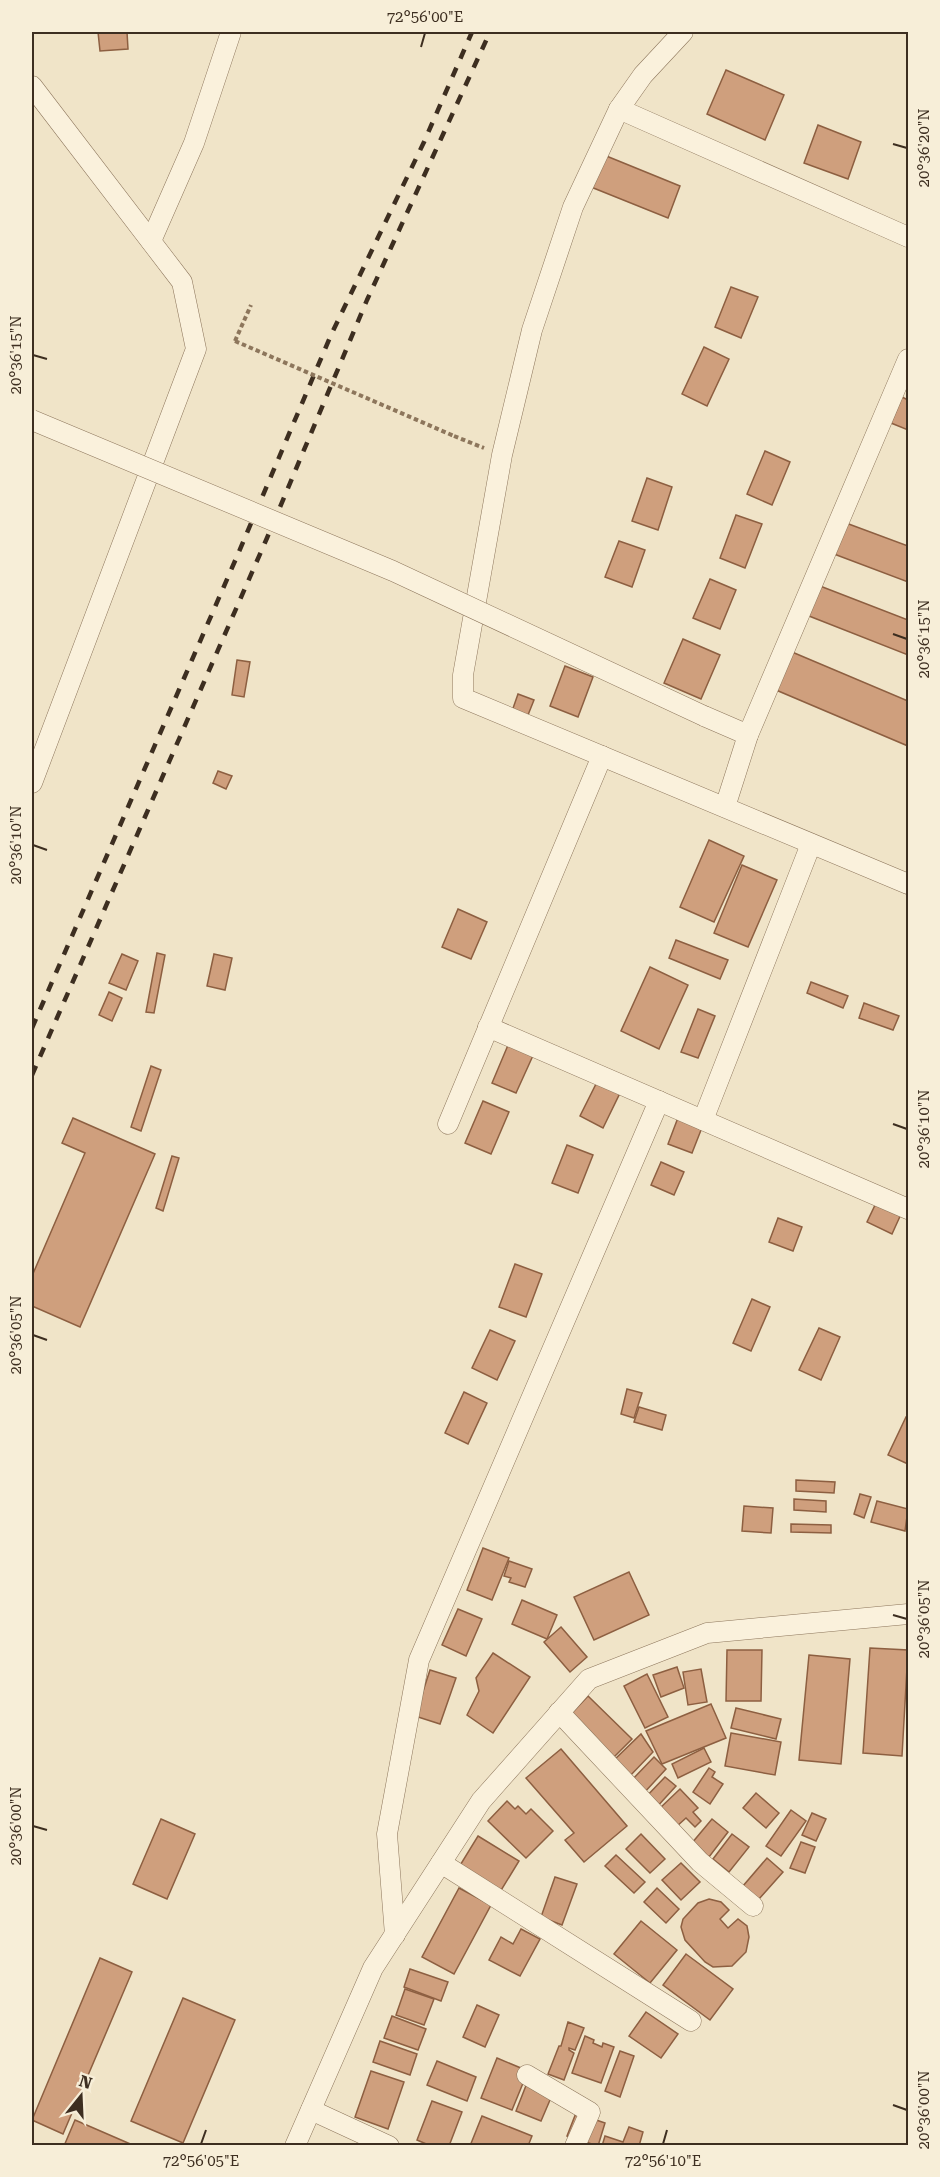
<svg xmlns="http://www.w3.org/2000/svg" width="940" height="2177" viewBox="0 0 940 2177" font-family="'Roboto Serif',serif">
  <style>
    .building { fill: #cf9f7d; stroke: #8d5f41; stroke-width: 1.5 }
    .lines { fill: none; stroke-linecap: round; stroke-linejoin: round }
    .minor-casing { stroke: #8d765c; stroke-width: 21 }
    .path { stroke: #8d765c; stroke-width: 4; stroke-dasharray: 4.5 3; stroke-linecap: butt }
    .minor { stroke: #faf1dc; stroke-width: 20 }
    .rail { stroke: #3d2e20; stroke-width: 4.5; stroke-dasharray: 10 10; stroke-linecap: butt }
    .minor-bridge-casing { stroke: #8d765c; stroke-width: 21; stroke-linecap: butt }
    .path-bridge { stroke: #8d765c; stroke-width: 4; stroke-dasharray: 4.5 3; stroke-linecap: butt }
    .minor-bridge { stroke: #faf1dc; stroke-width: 20 }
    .ticks { fill: none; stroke: #3d2e20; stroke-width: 2 }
    .neatline { fill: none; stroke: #3d2e20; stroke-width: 2 }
    .ticks-label { font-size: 15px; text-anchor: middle; fill: #3d2e20 }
  </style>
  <rect width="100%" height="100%" fill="#f0e4c8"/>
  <g class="building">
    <path d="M98 32H127L128 49 100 51Z"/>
    <path d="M726 70 784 95 765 140 707 114Z"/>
    <path d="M818 125 861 142 848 179 804 163Z"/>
    <path d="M599 153 680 186 668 218 586 185Z"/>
    <path d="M731 287 758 297 741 338 715 327Z"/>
    <path d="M704 347 729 359 707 406 682 394Z"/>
    <path d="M902 397 908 400V430L891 423Z"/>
    <path d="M765 451 790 462 772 505 747 494Z"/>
    <path d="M647 478 672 487 658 530 632 521Z"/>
    <path d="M736 515 762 524 745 568 720 558Z"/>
    <path d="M846 523 908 546V582L834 554Z"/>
    <path d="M619 541 645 550 632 587 605 577Z"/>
    <path d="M710 579 736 590 720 629 693 618Z"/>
    <path d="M820 586 908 620V655L809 616Z"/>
    <path d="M683 639 720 655 701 699 664 683Z"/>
    <path d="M792 652 908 701V746L776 690Z"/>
    <path d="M237 660 250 662 244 697 232 695Z"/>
    <path d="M565 666 593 677 578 717 550 706Z"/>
    <path d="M518 694 534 700 526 720 511 714Z"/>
    <path d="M218 771 232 776 226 789 213 783Z"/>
    <path d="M709 840 744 856 714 922 680 907Z"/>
    <path d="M742 865 777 880 748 947 714 933Z"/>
    <path d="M458 909 487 922 471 959 442 947Z"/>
    <path d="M676 940 728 960 720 979 669 958Z"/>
    <path d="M157 953 165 955 154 1013 146 1012Z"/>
    <path d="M122 954 138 961 126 990 109 983Z"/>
    <path d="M214 954 232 958 225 990 207 986Z"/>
    <path d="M650 967 688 985 659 1049 621 1031Z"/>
    <path d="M811 982 848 996 843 1008 807 993Z"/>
    <path d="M109 992 122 998 112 1021 99 1015Z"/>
    <path d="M864 1003 899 1016 893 1030 859 1018Z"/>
    <path d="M698 1009 715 1016 698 1058 681 1052Z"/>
    <path d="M511 1038 536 1049 516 1093 492 1083Z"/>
    <path d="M151 1066 161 1070 141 1131 131 1127Z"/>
    <path d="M597 1082 620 1093 603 1128 580 1116Z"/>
    <path d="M483 1101 509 1112 491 1154 465 1143Z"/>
    <path d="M679 1115 703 1125 692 1153 668 1144Z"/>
    <path d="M73 1118 155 1154 80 1327 32 1306V1276L85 1153 62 1143Z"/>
    <path d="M567 1145 593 1155 578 1193 552 1183Z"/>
    <path d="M172 1156 179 1158 163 1211 156 1208Z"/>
    <path d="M661 1162 684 1172 674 1195 651 1185Z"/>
    <path d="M877 1201 902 1212 892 1234 867 1222Z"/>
    <path d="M778 1218 802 1227 793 1251 769 1242Z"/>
    <path d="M515 1264 542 1274 526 1317 499 1307Z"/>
    <path d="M752 1299 770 1307 751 1351 733 1343Z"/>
    <path d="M819 1328 840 1337 821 1380 799 1370Z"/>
    <path d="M490 1330 515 1341 497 1380 472 1368Z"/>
    <path d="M627 1389 642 1393 634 1418 621 1414Z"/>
    <path d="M464 1392 487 1403 468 1444 445 1433Z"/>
    <path d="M639 1407 666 1415 662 1430 634 1422Z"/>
    <path d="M906 1417 908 1418V1464L888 1455Z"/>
    <path d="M796 1480 835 1482 834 1493 796 1491Z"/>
    <path d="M860 1494 871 1497 864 1518 854 1514Z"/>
    <path d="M794 1499 826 1501V1512L794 1510Z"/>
    <path d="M877 1501 908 1509 905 1531 871 1522Z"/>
    <path d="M744 1506 773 1508 771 1533 742 1531Z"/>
    <path d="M791 1524 831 1525V1533L791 1532Z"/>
    <path d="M483 1548 509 1558 492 1600 467 1590Z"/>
    <path d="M509 1561 532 1569 525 1587 509 1582 511 1578 504 1576Z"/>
    <path d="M629 1572 649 1615 594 1640 574 1597Z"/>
    <path d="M522 1600 557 1615 547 1639 512 1624Z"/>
    <path d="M458 1609 482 1619 466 1656 442 1645Z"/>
    <path d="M561 1627 587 1657 570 1672 544 1642Z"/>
    <path d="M870 1648 908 1650 902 1756 863 1753Z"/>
    <path d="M727 1650H762L761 1701H726Z"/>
    <path d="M493 1653 530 1677 493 1733 467 1715 479 1691 476 1678Z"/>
    <path d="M809 1655 850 1659 841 1764 799 1760Z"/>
    <path d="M677 1667 684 1688 661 1697 653 1675Z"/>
    <path d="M701 1669 707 1702 688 1705 683 1672Z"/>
    <path d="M430 1670 456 1678 440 1724 415 1716Z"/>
    <path d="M647 1674 668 1717 645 1728 624 1686Z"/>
    <path d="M588 1696 632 1739 614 1757 570 1715Z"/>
    <path d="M711 1704 726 1738 662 1764 646 1731Z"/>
    <path d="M736 1708 781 1719 776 1739 731 1728Z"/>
    <path d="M731 1733 781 1742 775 1775 725 1766Z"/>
    <path d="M641 1734 653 1752 627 1779 612 1762Z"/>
    <path d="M704 1748 711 1762 678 1778 672 1764Z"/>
    <path d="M561 1749 627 1826 584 1862 565 1840 574 1833 526 1778Z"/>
    <path d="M654 1757 666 1769 643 1794 630 1782Z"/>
    <path d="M709 1768 715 1772 712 1777 723 1784 710 1804 693 1792Z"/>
    <path d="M665 1777 676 1786 655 1809 644 1799Z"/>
    <path d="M680 1789 698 1808 693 1812 701 1821 695 1827 686 1818 676 1827 659 1809Z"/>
    <path d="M756 1793 779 1813 766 1828 743 1808Z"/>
    <path d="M507 1801 515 1809 518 1806 526 1814 531 1809 553 1831 526 1858 488 1821Z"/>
    <path d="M791 1810 806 1821 781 1856 766 1846Z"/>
    <path d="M812 1813 826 1819 816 1841 802 1835Z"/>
    <path d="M161 1819 195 1834 167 1899 133 1884Z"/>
    <path d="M712 1819 728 1832 709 1857 692 1843Z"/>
    <path d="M641 1834 665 1859 650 1873 626 1849Z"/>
    <path d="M732 1834 749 1847 729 1872 713 1859Z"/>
    <path d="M478 1836 519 1861 500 1892 459 1867Z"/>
    <path d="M801 1842 815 1847 805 1873 790 1868Z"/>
    <path d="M616 1855 645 1882 634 1893 605 1866Z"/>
    <path d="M767 1858 783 1872 759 1899 743 1886Z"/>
    <path d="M681 1863 700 1882 681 1900 662 1880Z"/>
    <path d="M555 1877 577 1884 562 1925 541 1917Z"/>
    <path d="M459 1888 491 1905 454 1974 422 1957Z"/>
    <path d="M657 1888 679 1909 666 1923 644 1902Z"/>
    <path d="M709 1899 721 1902 729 1910 720 1919 728 1928 738 1919 747 1926 749 1937 746 1952 732 1966 713 1967 705 1962 685 1940 681 1927 683 1919 698 1903Z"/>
    <path d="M641 1921 677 1950 650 1983 614 1954Z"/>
    <path d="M521 1929 540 1939 520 1976 489 1960 501 1937 513 1944Z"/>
    <path d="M686 1954 733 1989 710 2020 663 1985Z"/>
    <path d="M100 1958 132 1972 63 2134 32 2120Z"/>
    <path d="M410 1969 448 1982 441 2001 404 1987Z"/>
    <path d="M405 1989 434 1999 424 2025 396 2015Z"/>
    <path d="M183 1998 235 2020 183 2143 131 2121Z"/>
    <path d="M477 2005 499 2015 485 2047 463 2037Z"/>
    <path d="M646 2012 678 2034 661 2058 629 2036Z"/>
    <path d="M392 2016 426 2029 418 2050 384 2038Z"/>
    <path d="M568 2022 584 2028 575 2050 569 2048V2050L574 2053 564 2080 548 2074 559 2046H561Z"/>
    <path d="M585 2036 594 2040 593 2043 602 2047 603 2043 614 2047 601 2083 572 2073Z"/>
    <path d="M380 2041 417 2054 410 2075 373 2062Z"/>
    <path d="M620 2051 634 2056 620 2097 605 2091Z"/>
    <path d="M497 2058 528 2071 512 2110 481 2098Z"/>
    <path d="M437 2061 476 2077 467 2101 427 2085Z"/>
    <path d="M371 2071 404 2082 388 2129 355 2117Z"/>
    <path d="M527 2083 553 2093 541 2121 516 2111Z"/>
    <path d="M432 2101 462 2112 449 2146H431L417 2140Z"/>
    <path d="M576 2113 605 2123 598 2146 567 2136Z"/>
    <path d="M482 2116 532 2136 528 2146H470Z"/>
    <path d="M75 2120 135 2146H64Z"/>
    <path d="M629 2127 643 2132 639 2146H602L605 2136 623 2142Z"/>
  </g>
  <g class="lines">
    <g class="minor-casing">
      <g id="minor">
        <path d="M683 32 643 75 619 109 573 207 532 330 502 455 463 675V698L908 884"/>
        <path d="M32 86 182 282 196 349 32 783"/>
        <path d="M619 109 908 237"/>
        <path d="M151 241 194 143 231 32"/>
        <path d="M704 716 748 735 908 359"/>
        <path d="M725 807 748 735"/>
        <path d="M488 1027 908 1209"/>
        <path d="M703 1120 811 844"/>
        <path d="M448 1124 602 756"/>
        <path d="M559 1712 700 1862 753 1906"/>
        <path d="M441 1863 691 2021"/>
        <path d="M395 1935 387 1834 419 1660 659 1101"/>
        <path d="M527 2075 590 2112 575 2146"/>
        <path d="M311 2110 389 2146"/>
        <path d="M295 2146 373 1968 481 1801 589 1679 707 1633 908 1614"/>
      </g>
    </g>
    <g class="path">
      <path d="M235 341 251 305"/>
      <path d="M454 436 484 448"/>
    </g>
    <use href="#minor" class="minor"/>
    <g class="rail">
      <path d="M32 1028 238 554 331 335 424 142 472 32"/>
      <path d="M32 1075 267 538 367 300 490 32"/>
    </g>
    <g class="minor-bridge-casing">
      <path id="minor-bridge" d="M32 420 393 571 704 716"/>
    </g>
    <path class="path-bridge" d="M235 341 454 436"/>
    <use href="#minor-bridge" class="minor-bridge"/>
  </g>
  <path class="ticks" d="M421 47 425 33M893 144 907 148M33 355 47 359M893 634 907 639M33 845 47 850M893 1124 907 1129M33 1335 47 1340M893 1615 907 1619M33 1826 47 1830M893 2105 907 2110M201 2144 206 2130M663 2144 667 2130"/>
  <rect width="940" height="2177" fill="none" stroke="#f7eed8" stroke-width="66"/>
  <g transform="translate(81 2096) rotate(18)" stroke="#f7eed8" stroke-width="4.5" paint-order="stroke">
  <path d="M0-4.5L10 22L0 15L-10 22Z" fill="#3d2e20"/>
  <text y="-9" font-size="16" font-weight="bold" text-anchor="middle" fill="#3d2e20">N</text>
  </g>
  <rect x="33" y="33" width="874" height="2111" class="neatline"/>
  <g class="ticks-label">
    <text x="425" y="22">72°56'00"E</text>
    <text transform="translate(924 148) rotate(-90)" y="5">20°36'20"N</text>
    <text transform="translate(16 355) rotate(-90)" y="5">20°36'15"N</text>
    <text transform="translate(924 639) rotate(-90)" y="5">20°36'15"N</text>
    <text transform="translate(16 845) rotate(-90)" y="5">20°36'10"N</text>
    <text transform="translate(924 1129) rotate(-90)" y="5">20°36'10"N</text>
    <text transform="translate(16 1335) rotate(-90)" y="5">20°36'05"N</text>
    <text transform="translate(924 1619) rotate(-90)" y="5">20°36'05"N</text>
    <text transform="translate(16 1826) rotate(-90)" y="5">20°36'00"N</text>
    <text transform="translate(924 2110) rotate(-90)" y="5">20°36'00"N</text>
    <text x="201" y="2166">72°56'05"E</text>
    <text x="663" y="2166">72°56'10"E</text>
  </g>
</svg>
